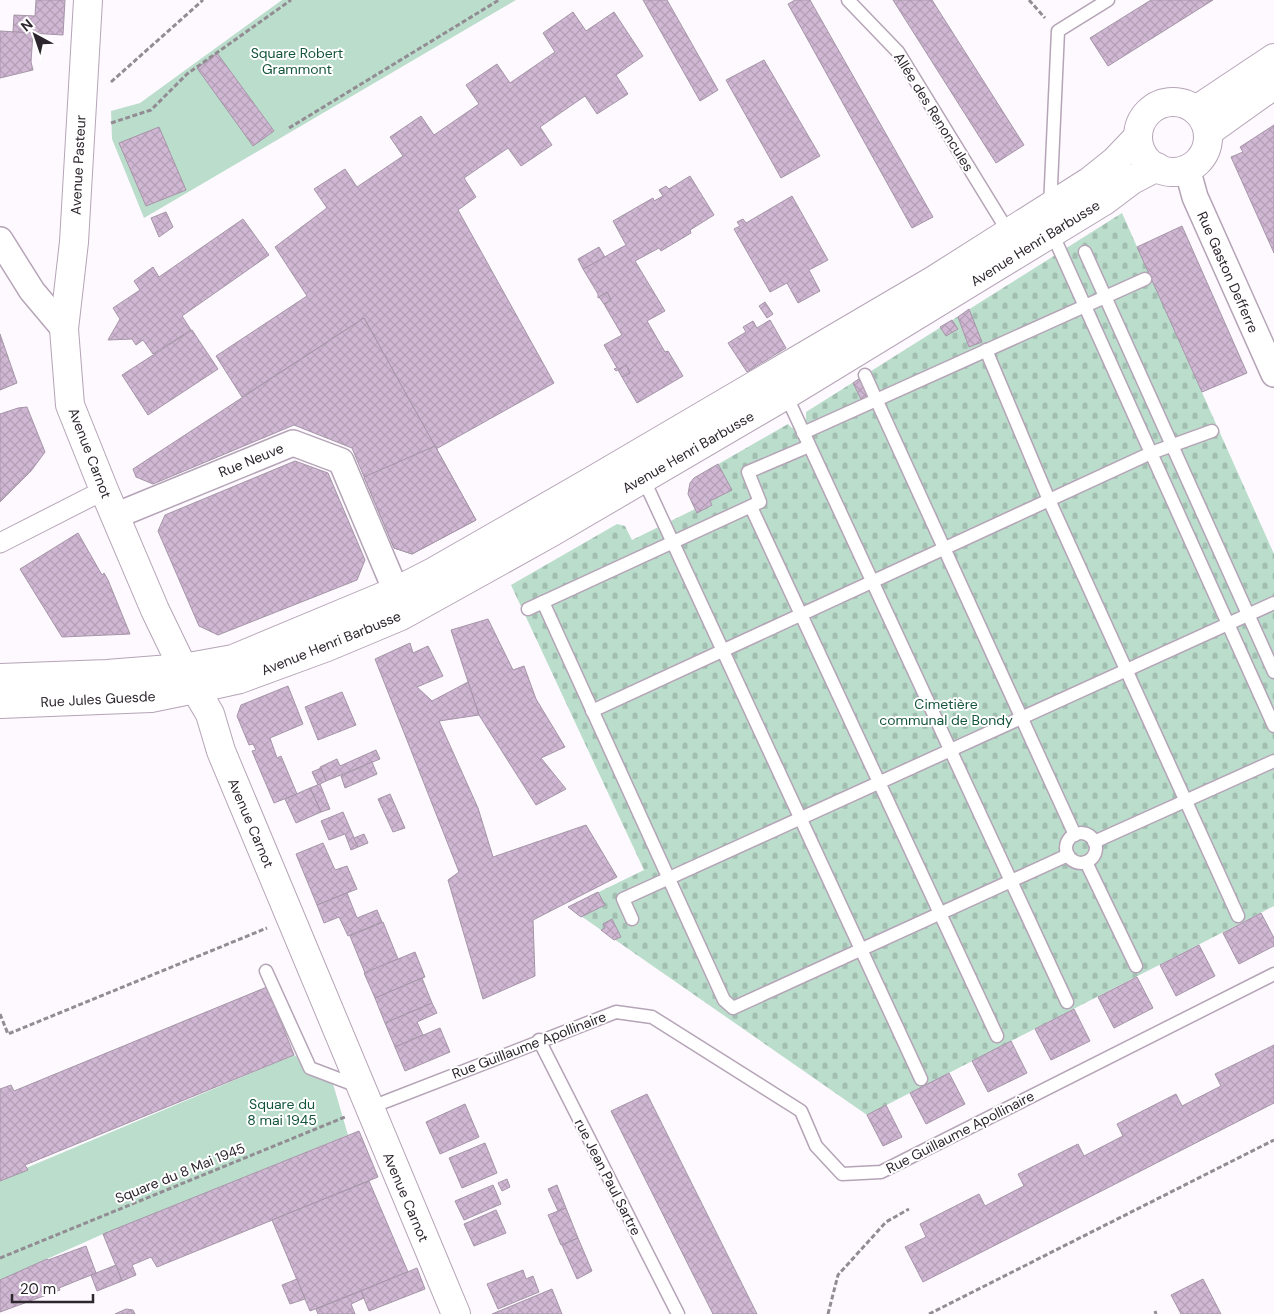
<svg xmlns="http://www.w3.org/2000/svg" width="1274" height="1314" viewBox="0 0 1274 1314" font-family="'DM Sans',sans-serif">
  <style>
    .cemetery { fill: url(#cemetery-stones) }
    .green { fill: #bdc }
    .building { fill: url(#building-cross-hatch); stroke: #a695a8 }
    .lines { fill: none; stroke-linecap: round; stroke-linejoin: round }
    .service-casing { stroke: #b5a4b7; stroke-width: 15 }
    .pedestrian-casing { stroke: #b5a4b7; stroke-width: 21 }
    .minor-casing { stroke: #b5a4b7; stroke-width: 28 }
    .tertiary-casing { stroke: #b5a4b7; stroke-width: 30 }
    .path { stroke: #928c93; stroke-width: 3; stroke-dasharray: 5 2.5; stroke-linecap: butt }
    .service { stroke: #fff; stroke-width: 12 }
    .pedestrian { stroke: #fff; stroke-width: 19 }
    .minor { stroke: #fff; stroke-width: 25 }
    .tertiary { stroke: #fff; stroke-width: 28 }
    .labels { text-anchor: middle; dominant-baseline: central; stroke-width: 4; stroke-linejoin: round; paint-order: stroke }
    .park-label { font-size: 14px; fill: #15553c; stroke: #fff }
    .street-label { font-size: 14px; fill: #2d262e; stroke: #fff }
  </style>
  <defs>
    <pattern id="cemetery-stones" width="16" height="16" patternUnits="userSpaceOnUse" patternTransform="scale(1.25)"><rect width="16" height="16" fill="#bdc"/><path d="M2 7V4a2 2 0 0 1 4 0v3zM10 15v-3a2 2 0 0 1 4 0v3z" fill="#a1beb0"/></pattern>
    <pattern id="building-cross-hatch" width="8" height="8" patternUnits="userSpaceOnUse" patternTransform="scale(1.25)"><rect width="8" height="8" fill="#d0b8d4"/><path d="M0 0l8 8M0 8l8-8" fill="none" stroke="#b39eb6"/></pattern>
  </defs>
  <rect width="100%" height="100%" fill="#fdf9fe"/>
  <path class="cemetery" d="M1122 213 1274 554V906L867 1115 568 907 644 870 511 585 617 524 625 526 632 540 695 509 688 494 694 478 788 424 792 428 806 421V412Z"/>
  <g class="green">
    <path d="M282 0H516L144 218 112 139 111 111 140 103Z"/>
    <path d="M294 1055 331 1077 348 1135 103 1234 0 1280V1179Z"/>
  </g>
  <g class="building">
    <path d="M36 0H65L63 35 13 32 14 15 35 16Z"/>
    <path d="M643 0H667L718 90 700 101Z"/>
    <path d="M795 0H810L933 217 912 228 788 4Z"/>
    <path d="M893 0H932L1024 145 996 163Z"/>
    <path d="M1151 0H1213L1108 66 1090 38Z"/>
    <path d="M573 12 586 31 614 12 643 56 616 75 628 94 597 114 585 96 540 127 552 145 521 166 508 148 464 178 476 197 458 210 554 383 436 449 364 318 242 397 216 356 307 296 275 247 327 208 314 189 345 169 357 187 403 156 390 137 421 116 434 135 479 104 466 85 497 64 510 83 555 52 543 33Z"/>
    <path d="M0 31 33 33 31 62 33 70 0 78Z"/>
    <path d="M217 53 274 131 253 146 197 68Z"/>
    <path d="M764 60 820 156 781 178 726 80Z"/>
    <path d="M1274 125V253L1231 157 1243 152 1240 147Z"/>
    <path d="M159 127 186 190 146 206 119 143Z"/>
    <path d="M690 176 714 215 690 230 691 233 661 251 659 248 635 261 665 311 647 321 665 352 668 351 683 376 637 403 622 377 630 373 626 365 616 371 614 369 617 368 604 345 622 335 604 304 611 300 607 292 598 298V294L583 269 626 245 613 221 653 198 654 201 663 196 659 190 666 186 669 189Z"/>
    <path d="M792 196 828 260 809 270 820 291 798 303 787 283 770 292 734 229 740 226 737 222 743 219 746 223Z"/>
    <path d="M166 212 173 227 159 237 151 218Z"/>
    <path d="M243 219 269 255 182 316 191 330 153 354 143 340 136 345 132 339 108 340 120 319 113 308 140 290 134 281 153 267 159 277Z"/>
    <path d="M1182 226 1247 373 1202 392 1137 247Z"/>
    <path d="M599 247 605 257 583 269 578 259Z"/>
    <path d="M607 292 611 300 604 304 599 297Z"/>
    <path d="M765 302 773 314 767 318 759 306Z"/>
    <path d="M969 309 982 342 969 347 958 317Z"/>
    <path d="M364 318 476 520 412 554 394 548 352 448 294 425 153 484 136 477 133 469Z"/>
    <path d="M770 320 786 348 747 372 728 343 746 332 743 327 753 321 757 328Z"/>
    <path d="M952 320 958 329 946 336 940 327Z"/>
    <path d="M192 330 218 369 148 415 122 375Z"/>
    <path d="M0 334 17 383 0 390Z"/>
    <path d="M626 365 630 373 622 377 618 370Z"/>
    <path d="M860 378 870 398 862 401 853 383Z"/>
    <path d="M27 407 45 452 31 471 0 502V414L18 408Z"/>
    <path d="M435 446 476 520 412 554 394 548 364 477Z"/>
    <path d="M295 461 328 473 365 560 357 580 218 635 199 626 158 531 165 515Z"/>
    <path d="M718 464 732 490 710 501 712 505 697 513 688 494 690 483 694 478Z"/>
    <path d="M78 533 102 575 104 573 108 580 130 634 62 637 20 569Z"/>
    <path d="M488 619 513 670 524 666 536 699 565 747 541 758 566 789 536 805 479 715 451 630Z"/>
    <path d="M410 643 413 653 428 646 443 676 417 687 432 701 468 682 479 715 439 721 478 808 493 857 586 825 617 877 533 920 535 976 483 999 448 880 459 872 375 659Z"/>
    <path d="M288 686 303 724 270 738 277 758 281 756 297 794 274 803 252 751 256 750 253 744 249 745 237 716 241 705Z"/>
    <path d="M342 692 356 725 318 740 305 707Z"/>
    <path d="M376 750 380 759 326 781 320 767 337 759 340 766Z"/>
    <path d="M372 762 377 774 345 788 341 776Z"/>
    <path d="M321 768 326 781 318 785 312 772Z"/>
    <path d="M320 784 330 809 321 812 310 788Z"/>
    <path d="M310 788 321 812 296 823 285 799Z"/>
    <path d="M390 794 405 828 393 832 378 799Z"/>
    <path d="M343 812 358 847 351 850 345 834 329 840 321 821Z"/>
    <path d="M364 834 368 843 358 847 354 838Z"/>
    <path d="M323 843 335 870 347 866 357 889 317 905 296 854Z"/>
    <path d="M598 892 605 905 581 917 568 907Z"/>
    <path d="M347 893 357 918 377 910 382 922 348 936 339 917 324 923 317 905Z"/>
    <path d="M1261 913 1274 938V946L1239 964 1223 933Z"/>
    <path d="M612 919 621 937 614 940 601 930 605 928 603 924Z"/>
    <path d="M383 922 398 959 365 973 350 936Z"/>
    <path d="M1199 945 1215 976 1176 996 1160 965Z"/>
    <path d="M415 952 425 977 375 998 364 973Z"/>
    <path d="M1137 977 1153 1008 1114 1028 1098 997Z"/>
    <path d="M422 978 432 1003 385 1023 375 998Z"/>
    <path d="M267 987 294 1055 25 1165 28 1170 0 1181V1089L11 1085 14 1091Z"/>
    <path d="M432 1003 437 1013 417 1022 423 1035 395 1047 385 1023Z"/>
    <path d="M1074 1009 1090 1041 1051 1060 1035 1029Z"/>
    <path d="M440 1028 450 1052 405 1071 395 1047Z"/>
    <path d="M1011 1041 1027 1073 988 1092 972 1061Z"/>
    <path d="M1274 1045V1103L923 1282 905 1247 926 1237 920 1224 979 1194 985 1206 1024 1186 1018 1174 1078 1144 1084 1156 1123 1136 1117 1124 1176 1094 1182 1106 1221 1086 1215 1074Z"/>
    <path d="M949 1073 965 1104 926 1124 910 1093Z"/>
    <path d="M647 1094 757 1314H713L611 1111Z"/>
    <path d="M465 1104 479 1137 440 1154 426 1122Z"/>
    <path d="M886 1105 902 1137 883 1146 867 1115Z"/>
    <path d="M359 1131 378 1177 157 1267 151 1257 132 1265 136 1275 122 1281 103 1234Z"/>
    <path d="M485 1143 497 1173 462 1188 449 1158Z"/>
    <path d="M507 1179 510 1187 502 1191 498 1183Z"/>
    <path d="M369 1181 408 1272 310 1311 272 1220Z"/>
    <path d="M493 1185 501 1204 464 1220 455 1201Z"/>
    <path d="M557 1185 566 1208 558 1211 548 1189Z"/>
    <path d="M566 1208 578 1238 561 1245 548 1215Z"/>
    <path d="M496 1210 506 1233 474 1246 464 1224Z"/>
    <path d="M578 1238 592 1271 577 1279 562 1245Z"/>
    <path d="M86 1246 96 1273 59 1288 60 1290 0 1312V1280L47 1259 48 1260Z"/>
    <path d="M116 1265 122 1281 97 1291 91 1275Z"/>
    <path d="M417 1268 425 1289 369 1311 361 1291Z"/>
    <path d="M523 1270 526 1279 533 1276 539 1292 498 1309 487 1284Z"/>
    <path d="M297 1279 305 1299 290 1304 282 1285Z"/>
    <path d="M1203 1279 1221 1314H1181L1171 1295Z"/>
    <path d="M552 1289 562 1314H492Z"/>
    <path d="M361 1291 364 1298 351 1304 355 1314H318L316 1309Z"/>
    <path d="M126 1309 133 1310 135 1314H115Z"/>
  </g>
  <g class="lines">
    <g class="service-casing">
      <g id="service">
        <path d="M848 0 898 52 1009 233"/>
        <path d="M1050 207 1058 31 1108 0"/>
        <path d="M1052 233 1274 726"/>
        <path d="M1085 252 1274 672"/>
        <path d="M986 350 1049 500 1238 916"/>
        <path d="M865 375 1075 835"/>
        <path d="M786 395 1067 1002"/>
        <path d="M803 433 1145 279"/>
        <path d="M643 478 921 1079"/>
        <path d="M751 507 997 1036"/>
        <path d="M543 602 724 1000 733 1008 1068 855"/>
        <path d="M528 609 760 502 748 472 809 446"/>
        <path d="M592 711 1151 453 1212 431"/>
        <circle cx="1081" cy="848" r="15"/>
        <path d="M1094 842 1274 761"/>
        <path d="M1086 862 1136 966"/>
        <path d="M632 919 623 899 1274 603"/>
        <path d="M266 971 310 1068 360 1087"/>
        <path d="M539 1040 678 1314"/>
        <path d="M369 1108 616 1012 652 1017 801 1111 816 1146 842 1174 881 1172 1274 974"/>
      </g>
    </g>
    <g class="pedestrian-casing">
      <path id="pedestrian" d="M0 543 104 490"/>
    </g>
    <g class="minor-casing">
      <g id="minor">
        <path d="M1187 168 1195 197 1274 374"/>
        <path d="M0 240 32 291 64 329"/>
        <path d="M115 516 293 443 341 461 396 591"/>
      </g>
    </g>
    <g class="tertiary-casing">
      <g id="tertiary">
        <path d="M88 0 74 242 64 329 70 405 104 490 155 610 183 668 210 714 221 751 456 1314"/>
        <circle cx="1173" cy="137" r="35"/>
        <path d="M1196 110 1274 58"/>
        <path d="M1208 132 1274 85"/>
        <path d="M0 678 107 674 183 668 233 659 396 591 435 571 590 482 934 280 1090 181 1115 161 1138 137"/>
        <path d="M0 704 151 698 195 689 240 679 327 647 401 616 552 532 786 395 1104 201 1132 180 1157 167"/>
      </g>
    </g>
    <g class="path">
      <path d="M1029 0 1045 18"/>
      <path d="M111 82 203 0"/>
      <path d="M111 123 151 110 187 74 291 0"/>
      <path d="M289 128 499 0"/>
      <path d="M0 1014 8 1034 267 928"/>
      <path d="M0 1258 345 1117"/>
      <path d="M1155 1311 1156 1314"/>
      <path d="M828 1314 838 1275 886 1222 909 1209"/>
      <path d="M929 1314 1274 1140"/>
    </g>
    <use href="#service" class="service"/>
    <use href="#pedestrian" class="pedestrian"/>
    <use href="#minor" class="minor"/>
    <use href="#tertiary" class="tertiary"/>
  </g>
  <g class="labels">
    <g class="park-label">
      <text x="297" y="53">Square Robert<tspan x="297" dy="16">Grammont</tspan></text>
      <text x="946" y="704">Cimetière<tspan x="946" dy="16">communal de Bondy</tspan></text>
      <text x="282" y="1104">Square du<tspan x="282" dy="16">8 mai 1945</tspan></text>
    </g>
    <g class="street-label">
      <text transform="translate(934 112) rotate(58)">Allée des Renoncules</text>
      <text transform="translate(78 165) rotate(-87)">Avenue Pasteur</text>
      <text transform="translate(1035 243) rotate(-32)">Avenue Henri Barbusse</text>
      <text transform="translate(1228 272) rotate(66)">Rue Gaston Defferre</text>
      <text transform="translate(688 452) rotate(-30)">Avenue Henri Barbusse</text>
      <text transform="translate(90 453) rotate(69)">Avenue Carnot</text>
      <text transform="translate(251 460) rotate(-22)">Rue Neuve</text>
      <text transform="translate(331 643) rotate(-22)">Avenue Henri Barbusse</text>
      <text transform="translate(98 699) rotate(-3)">Rue Jules Guesde</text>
      <text transform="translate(251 823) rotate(67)">Avenue Carnot</text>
      <text transform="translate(529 1045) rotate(-21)">Rue Guillaume Apollinaire</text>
      <text transform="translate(960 1132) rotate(-27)">Rue Guillaume Apollinaire</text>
      <text transform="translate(180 1173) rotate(-22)">Square du 8 Mai 1945</text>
      <text transform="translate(608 1177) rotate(63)">rue Jean Paul Sartre</text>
      <text transform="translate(406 1197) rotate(67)">Avenue Carnot</text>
    </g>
  </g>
  <g transform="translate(35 35) rotate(320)" stroke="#ffffff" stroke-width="4" paint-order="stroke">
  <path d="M0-4L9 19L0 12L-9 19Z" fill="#2d262e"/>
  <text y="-8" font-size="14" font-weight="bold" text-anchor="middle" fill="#2d262e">N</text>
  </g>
  <path d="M12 1294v8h81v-8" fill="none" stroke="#2d262e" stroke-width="2.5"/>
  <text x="20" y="1294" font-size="15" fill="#2d262e" stroke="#ffffff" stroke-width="4" paint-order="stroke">20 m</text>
</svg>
